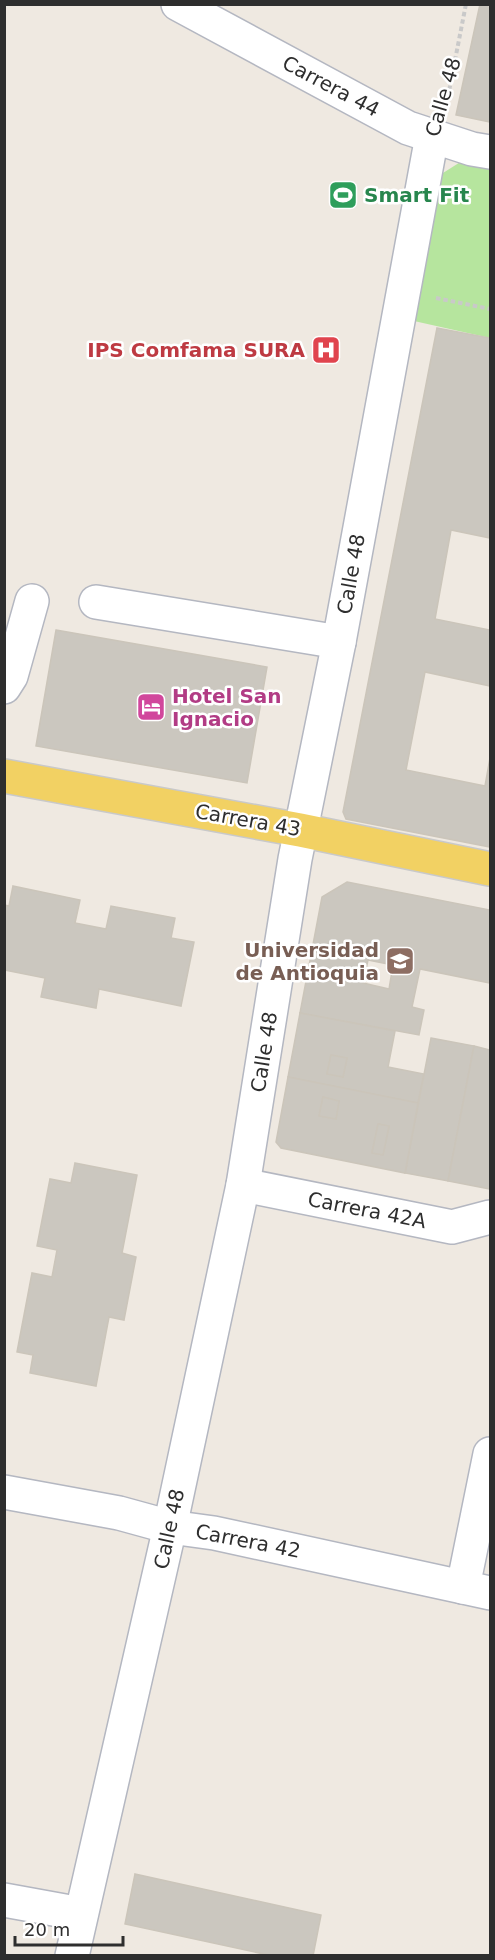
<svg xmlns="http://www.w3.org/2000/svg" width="495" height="1960" viewBox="0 0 495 1960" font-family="'DejaVu Sans',sans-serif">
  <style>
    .green { fill: #b6e59e }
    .building { fill: #cbc7bf; stroke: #cbc5ba; stroke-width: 1.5; fill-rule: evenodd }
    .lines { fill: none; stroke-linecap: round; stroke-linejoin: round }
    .minor-casing { stroke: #b4b7c1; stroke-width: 36 }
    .major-casing { stroke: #c9c9c9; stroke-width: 36 }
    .path { stroke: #c9c9c9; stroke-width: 4; stroke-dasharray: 4.5 3; stroke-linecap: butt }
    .minor { stroke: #fff; stroke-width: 33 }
    .major { stroke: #f2d163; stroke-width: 33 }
    .labels { text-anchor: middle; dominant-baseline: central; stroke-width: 5; stroke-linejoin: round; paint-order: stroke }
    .street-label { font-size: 20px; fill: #2e2e2e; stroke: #fff }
    .leisure-label { font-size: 20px; font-weight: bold; fill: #27864d; stroke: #fff; text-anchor: start }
    .health-label { font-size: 20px; font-weight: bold; fill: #be3a42; stroke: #fff; text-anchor: end }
    .hotel-label { font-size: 20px; font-weight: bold; fill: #b23c85; stroke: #fff; text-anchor: start }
    .education-label { font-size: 20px; font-weight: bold; fill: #785e54; stroke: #fff; text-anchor: end }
  </style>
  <rect width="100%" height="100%" fill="#efe9e1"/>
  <path class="green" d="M462 161 490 166V338L414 321 443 173Z"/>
  <g class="building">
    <path d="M480 4H490V122L456 115Z"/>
    <path d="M437 328 490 338V538L451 530 435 619 490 630V686L425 672 406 770 485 786 490 758V847L346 819 343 812Z"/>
    <path d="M56 630 267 667 247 783 36 746Z"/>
    <path d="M347 882 490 910V983L420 969 412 1007 424 1010 419 1035 300 1013 322 897ZM368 960 393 965 389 989 363 983Z"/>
    <path d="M13 886 80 900 75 923 106 929 111 906 175 918 171 938 194 942 181 1006 99 989 96 1008 41 997 45 978 4 970V905L9 906Z"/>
    <path d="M300 1013 395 1031 388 1067 424 1074 418 1103 288 1077ZM331 1055 347 1058 343 1077 327 1074Z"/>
    <path d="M431 1038 474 1046 448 1181 405 1173Z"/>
    <path d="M474 1046 490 1050V1189L448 1181Z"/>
    <path d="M331 1055 347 1058 343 1077 327 1074Z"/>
    <path d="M288 1077 418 1103 405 1173 281 1148 276 1142ZM323 1097 339 1101 336 1119 319 1116ZM378 1124 389 1126 383 1155 372 1153Z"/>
    <path d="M323 1097 339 1101 336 1119 319 1116Z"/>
    <path d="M378 1124 389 1126 383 1155 372 1153Z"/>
    <path d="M75 1163 137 1175 122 1253 136 1257 124 1320 109 1317 96 1386 30 1373 33 1355 17 1352 32 1273 52 1277 57 1250 37 1246 50 1179 71 1183Z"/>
    <path d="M135 1874 321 1915 313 1956H273L125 1924Z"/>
  </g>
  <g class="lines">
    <g class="minor-casing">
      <g id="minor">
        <path d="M178 4 408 128 472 149 490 152"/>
        <path d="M96 602 339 642"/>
        <path d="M4 687 11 676 32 601"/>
        <path d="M243 1185 452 1227 490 1217"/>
        <path d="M4 1492 119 1513 170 1527 214 1533 490 1593"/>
        <path d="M463 1587 490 1454"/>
        <path d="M4 1900 81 1914"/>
        <path d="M72 1956 170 1527 243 1185 295 859 339 642 432 136"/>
      </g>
    </g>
    <g class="major-casing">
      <path id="major" d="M4 776 300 830 490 869"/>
    </g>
    <g class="path">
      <path d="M444 104 449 91 466 4"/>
      <path d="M436 298 490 309"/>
    </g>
    <use href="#minor" class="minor"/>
    <use href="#major" class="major"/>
  </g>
  <defs>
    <g id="stadium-square" transform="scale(1.5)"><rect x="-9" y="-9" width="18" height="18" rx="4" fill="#2e9e5b" stroke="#fff"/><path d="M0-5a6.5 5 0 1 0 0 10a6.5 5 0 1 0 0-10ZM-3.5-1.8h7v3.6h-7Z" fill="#fff"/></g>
    <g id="hospital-square" transform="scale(1.5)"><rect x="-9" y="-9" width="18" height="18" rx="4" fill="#e0444e" stroke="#fff"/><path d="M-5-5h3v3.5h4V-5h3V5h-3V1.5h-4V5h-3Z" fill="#fff"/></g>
    <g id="hotel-square" transform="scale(1.5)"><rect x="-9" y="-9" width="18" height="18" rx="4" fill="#d1479c" stroke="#fff"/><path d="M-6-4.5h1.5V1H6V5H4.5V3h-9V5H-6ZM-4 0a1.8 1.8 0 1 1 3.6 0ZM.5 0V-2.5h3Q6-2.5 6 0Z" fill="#fff"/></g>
    <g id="university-square" transform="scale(1.5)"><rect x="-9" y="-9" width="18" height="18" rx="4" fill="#8d6e63" stroke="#fff"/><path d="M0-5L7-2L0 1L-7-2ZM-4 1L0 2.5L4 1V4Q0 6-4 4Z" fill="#fff"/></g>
  </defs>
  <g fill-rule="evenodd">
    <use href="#stadium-square" x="343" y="195"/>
    <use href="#hospital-square" x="326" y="350"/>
    <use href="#hotel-square" x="151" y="707"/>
    <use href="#university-square" x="400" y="961"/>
  </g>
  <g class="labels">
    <g class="street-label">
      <text transform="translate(331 86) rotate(28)">Carrera 44</text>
      <text transform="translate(443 97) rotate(-74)">Calle 48</text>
      <text transform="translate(351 574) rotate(-80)">Calle 48</text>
      <text transform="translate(248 820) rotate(10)">Carrera 43</text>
      <text transform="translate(264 1052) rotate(-81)">Calle 48</text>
      <text transform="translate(367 1210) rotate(11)">Carrera 42A</text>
      <text transform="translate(169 1529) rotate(-78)">Calle 48</text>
      <text transform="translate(248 1541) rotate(11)">Carrera 42</text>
    </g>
    <g class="leisure-label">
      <text x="364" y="195">Smart Fit</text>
    </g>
    <g class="health-label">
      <text x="305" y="350">IPS Comfama SURA</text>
    </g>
    <g class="hotel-label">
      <text x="172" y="696">Hotel San<tspan x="172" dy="23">Ignacio</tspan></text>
    </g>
    <g class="education-label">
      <text x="379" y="950">Universidad<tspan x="379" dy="23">de Antioquia</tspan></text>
    </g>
  </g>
  <rect width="495" height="1960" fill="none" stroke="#2e2e2e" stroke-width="12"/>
  <path d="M15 1936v9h108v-9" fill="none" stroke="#2e2e2e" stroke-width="3"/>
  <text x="24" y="1936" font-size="18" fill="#2e2e2e" stroke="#ffffff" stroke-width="4.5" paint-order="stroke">20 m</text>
</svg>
